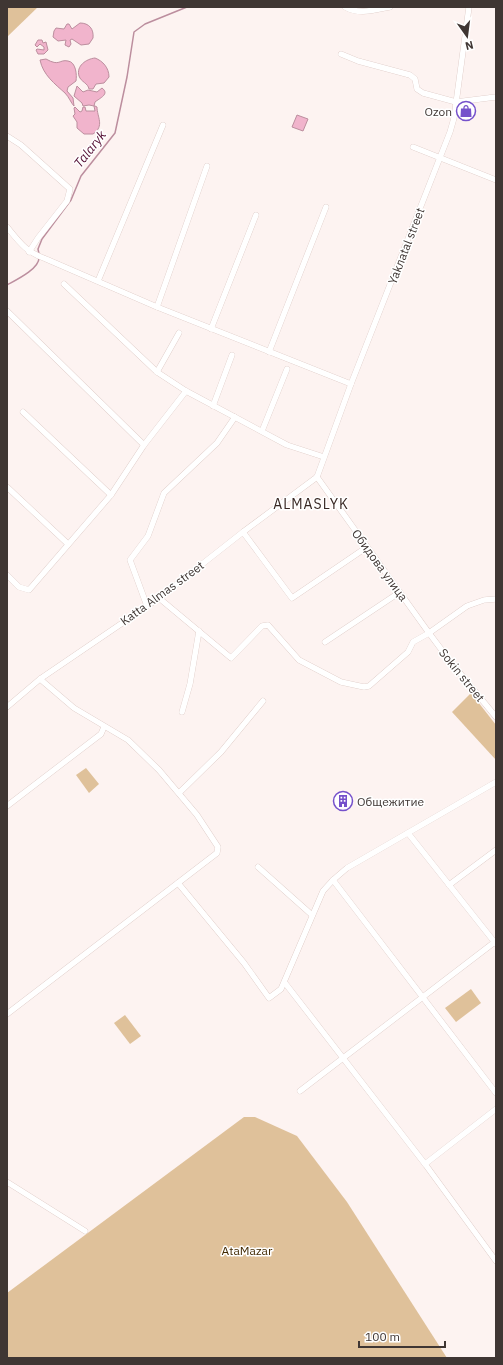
<svg xmlns="http://www.w3.org/2000/svg" width="503" height="1365" viewBox="0 0 503 1365" font-family="'IBM Plex Sans',sans-serif">
  <style>
    .green { fill: #dfc19a }
    .water { fill: #f1b4cc; stroke: #bc8e9e }
    .lines { fill: none; stroke-linecap: round; stroke-linejoin: round }
    .stream { stroke: #bc8e9e; stroke-width: 1.5 }
    .minor-casing { stroke: #d7c0bb; stroke-width: 6 }
    .minor { stroke: #fff; stroke-width: 5.5 }
    .labels { text-anchor: middle; dominant-baseline: central; stroke-width: 3; stroke-linejoin: round; paint-order: stroke }
    .poi-label { font-size: 12px; fill: #3f3633; stroke: #fff; text-anchor: end }
    .street-label { font-size: 12px; fill: #3f3633; stroke: #fff }
    .park-label { font-size: 12px; fill: #402800; stroke: #fff }
    .water-label { font-size: 13px; font-style: italic; fill: #530e33; stroke: #fff }
    .quarter-label { font-size: 14px; letter-spacing: 1px; fill: #382723; stroke: #fff }
  </style>
  <rect width="100%" height="100%" fill="#fdf3f1"/>
  <g class="green">
    <path d="M7 7H38L7 37Z"/>
    <path d="M471 693 496 725V760L452 712Z"/>
    <path d="M86 768 99 784 89 793 76 775Z"/>
    <path d="M471 989 481 1003 456 1022 445 1008Z"/>
    <path d="M125 1015 141 1036 130 1044 114 1023Z"/>
    <path d="M244 1117H255L297 1136 347 1202 447 1358H7V1293Z"/>
  </g>
  <g class="water">
    <path d="M80 23C89 23 94 29 93 38L89 44 81 45 72 39 70 40 71 44 69 47 65 45 66 40 58 41 53 37 54 31 56 28 64 29 67 24H69L72 29Z"/>
    <path d="M38 40H42L43 43 46 42 48 50 44 54H38L36 50 37 49 44 50V47L40 44 37 47 35 45Z"/>
    <path d="M95 58C103 61 109 68 109 77L104 83 96 84 93 89H89C88 83 81 82 79 76 76 66 86 59 95 58Z"/>
    <path d="M46 59C60 67 59 59 68 61 76 62 77 75 76 81L68 87 67 91 73 98 74 106C71 103 69 97 65 93 55 84 43 75 40 60Z"/>
    <path d="M77 86 83 92 88 90 97 92 102 88C110 94 100 98 95 102L94 106 89 105 83 106 82 103 74 96Z"/>
    <path d="M94 106H95L97 107C97 117 105 126 93 134H84L77 128V122L73 116 75 114 74 108 75 107 80 112 82 111 83 107H85L86 111H95Z"/>
    <path d="M297 115 308 119 303 131 292 127Z"/>
  </g>
  <g class="lines">
    <g class="stream">
      <path d="M39 254 38 249 42 239 71 200 81 176 115 133 127 77 134 32 145 24 187 7"/>
      <path d="M7 285C16 280 39 269 39 258"/>
    </g>
    <g class="minor-casing">
      <g id="minor">
        <path d="M345 7C359 15 374 10 390 7"/>
        <path d="M341 54 358 61 410 75 415 79 417 89 423 93 456 102 496 97"/>
        <path d="M7 136 21 145 70 189 67 201 38 238 29 252"/>
        <path d="M413 147 496 180"/>
        <path d="M7 227C20 243 26 252 46 259L157 307 351 384"/>
        <path d="M98 281 163 125"/>
        <path d="M64 284 157 372 186 391 287 445 324 457"/>
        <path d="M157 307 207 166"/>
        <path d="M7 311 144 445"/>
        <path d="M211 329 256 215"/>
        <path d="M269 352 326 207"/>
        <path d="M157 372 179 333"/>
        <path d="M213 406 232 355"/>
        <path d="M23 412 111 495"/>
        <path d="M262 431 287 369"/>
        <path d="M317 477 351 384 450 132 454 118 469 7"/>
        <path d="M317 477 429 633 450 661 496 717"/>
        <path d="M7 487 68 544"/>
        <path d="M243 532 292 598 367 547"/>
        <path d="M7 575 19 587 29 590 111 495 144 445 186 391"/>
        <path d="M159 598 231 658 262 626 268 625 299 660 341 682 364 687 369 686 408 652 413 642 429 633 467 606 484 600 496 599"/>
        <path d="M147 606 130 560 148 536 164 493 217 443 235 417"/>
        <path d="M325 642 400 592"/>
        <path d="M7 707 40 679 159 598 243 532 317 477"/>
        <path d="M182 712 190 684 199 631"/>
        <path d="M179 793 221 752 263 701"/>
        <path d="M7 806 101 734 104 727"/>
        <path d="M408 833 496 944"/>
        <path d="M258 867 312 915"/>
        <path d="M333 880 496 1093"/>
        <path d="M178 883 244 963 269 998 281 989 323 891 333 880 347 868 496 782"/>
        <path d="M449 885 496 850"/>
        <path d="M285 983 425 1164 496 1261"/>
        <path d="M7 1014 217 853 218 847 197 815 159 770 128 740 74 708 40 679"/>
        <path d="M300 1091 496 941"/>
        <path d="M425 1164 496 1109"/>
        <path d="M7 1182 85 1231"/>
      </g>
    </g>
    <use href="#minor" class="minor"/>
  </g>
  <defs>
    <g id="shop-ring" transform="scale(1)"><circle r="9.5" fill="#fff" stroke="#7551cb" stroke-width="1.5"/><path d="M-5-2.5h2.3a2.7 3.5 0 0 1 5.4 0H5L5.5 6h-11ZM-1.5-2.5h3a1.5 2.3 0 0 0-3 0Z" fill="#7551cb"/></g>
    <g id="building-ring" transform="scale(1)"><circle r="9.5" fill="#fff" stroke="#7551cb" stroke-width="1.5"/><path d="M-4-6H4V6H1V3H-1V6H-4ZM-2.5-4.3h1.7v1.8h-1.7ZM.8-4.3h1.7v1.8H.8ZM-2.5-1h1.7V.8h-1.7ZM.8-1h1.7V.8H.8Z" fill="#7551cb"/></g>
  </defs>
  <g fill-rule="evenodd">
    <use href="#shop-ring" x="466" y="111"/>
    <use href="#building-ring" x="343" y="801"/>
  </g>
  <g class="labels">
    <g class="poi-label">
      <text x="452" y="111">Ozon</text>
      <text x="357" y="801" text-anchor="start">Общежитие</text>
    </g>
    <g class="street-label">
      <text transform="translate(406 246) rotate(-69)">Yakлatal street</text>
      <text transform="translate(380 565) rotate(54)">Обидова улица</text>
      <text transform="translate(162 593) rotate(-36)">Katta Almas street</text>
      <text transform="translate(462 675) rotate(51)">Sokin street</text>
    </g>
    <g class="park-label">
      <text x="247" y="1250">AtaMazar</text>
    </g>
    <g class="water-label">
      <text transform="translate(90 149) rotate(-52)">Talaryk</text>
    </g>
    <g class="quarter-label">
      <text x="311" y="504">ALMASLYK</text>
    </g>
  </g>
  <rect width="503" height="1365" fill="none" stroke="#3f3633" stroke-width="16"/>
  <g transform="translate(467 36) rotate(166)" stroke="#ffffff" stroke-width="3" paint-order="stroke">
  <path d="M0-3L7 15L0 10L-7 15Z" fill="#3f3633"/>
  <text y="-6" font-size="11" font-weight="bold" text-anchor="middle" fill="#3f3633">N</text>
  </g>
  <path d="M359 1341v6h86v-6" fill="none" stroke="#3f3633" stroke-width="2"/>
  <text x="365" y="1341" font-size="12" fill="#3f3633" stroke="#ffffff" stroke-width="3" paint-order="stroke">100 m</text>
</svg>
